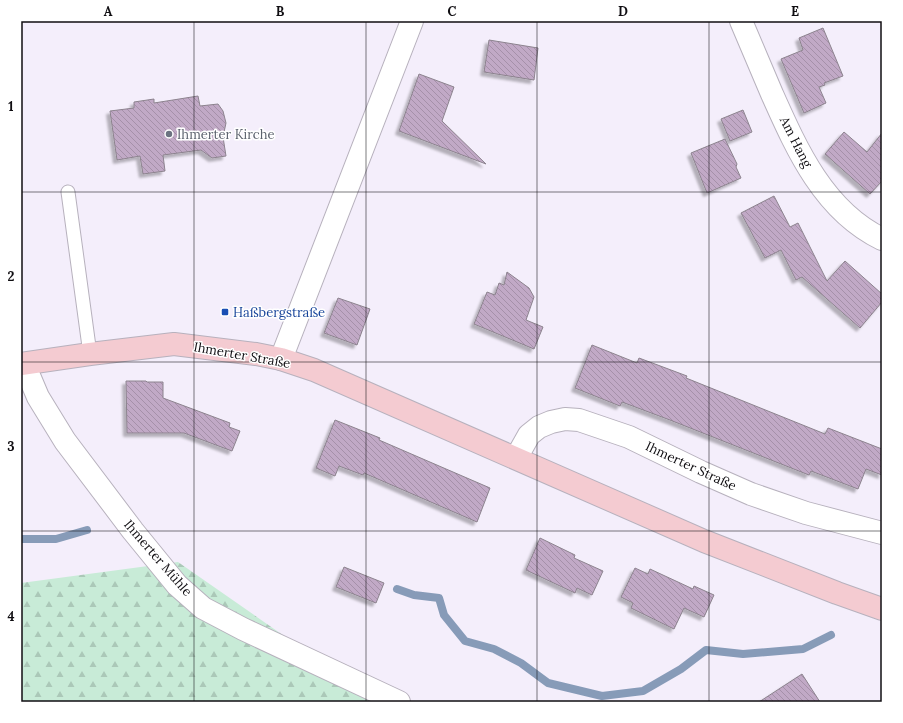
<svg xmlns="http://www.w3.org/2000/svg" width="903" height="723" viewBox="0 0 903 723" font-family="Lora,serif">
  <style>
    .forest { fill: url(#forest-firs) }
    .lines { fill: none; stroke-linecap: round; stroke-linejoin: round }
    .stream { stroke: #879bb8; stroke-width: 8 }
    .building { fill: url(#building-back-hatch); stroke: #8c838e; filter: url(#shadow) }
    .service-casing { stroke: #b7b1bd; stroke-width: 15 }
    .minor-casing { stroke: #b7b1bd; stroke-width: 24 }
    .secondary-casing { stroke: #b7b1bd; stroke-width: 24 }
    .service { stroke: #fff; stroke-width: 13 }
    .minor { stroke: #fff; stroke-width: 22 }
    .secondary { stroke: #f4cbd1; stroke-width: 22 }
    .grid { fill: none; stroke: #100e12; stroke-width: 1; stroke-opacity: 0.55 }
    .worship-dot { fill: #6b7280; stroke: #fff; stroke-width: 1.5 }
    .transit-dot { fill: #1a4fb4; stroke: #fff; stroke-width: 1.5 }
    .labels { text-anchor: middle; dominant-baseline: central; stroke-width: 3; stroke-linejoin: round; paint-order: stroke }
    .worship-label { font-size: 13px; fill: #5b616d; stroke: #fff; text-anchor: start }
    .street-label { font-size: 13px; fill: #100e12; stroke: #fff }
    .transit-label { font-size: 13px; fill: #164399; stroke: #fff; text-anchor: start }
    .neatline { fill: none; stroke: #100e12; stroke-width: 1.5 }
    .grid-label { font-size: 13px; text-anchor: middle; font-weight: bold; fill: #100e12 }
  </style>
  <defs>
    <pattern id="forest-firs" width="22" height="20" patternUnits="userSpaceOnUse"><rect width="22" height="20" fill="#c8ebd7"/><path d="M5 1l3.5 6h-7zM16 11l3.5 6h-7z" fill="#abc8b8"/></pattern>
    <pattern id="building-back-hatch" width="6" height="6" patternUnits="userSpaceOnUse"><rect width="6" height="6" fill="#c1a9c6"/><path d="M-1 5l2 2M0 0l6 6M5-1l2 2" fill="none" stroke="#a590a9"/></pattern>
    <filter id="shadow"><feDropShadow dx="-3.5" dy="3.5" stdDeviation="1" flood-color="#0004"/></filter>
  </defs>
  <rect width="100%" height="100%" fill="#f4eefb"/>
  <path class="forest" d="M178 562 379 702H21V583Z"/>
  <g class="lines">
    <g class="stream">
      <path d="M21 539H56L87 530"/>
      <path d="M397 589 414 595 439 598 444 615 465 641 494 649 521 663 548 683 602 696 643 691 681 669 706 650 743 654 803 649 831 635"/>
    </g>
  </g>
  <g class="building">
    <path d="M823 28 843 76 824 83 825 85 819 87 826 103 804 113 781 59 803 50 799 38Z"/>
    <path d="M489 40 538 48 534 80 484 72Z"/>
    <path d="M419 74 454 87 442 121 486 164 399 131Z"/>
    <path d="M198 96 200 106 218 104 223 111 226 123 223 137 226 156 212 158 201 150 163 155 165 171 143 174 140 156 117 160 110 111 134 108V102L154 99V103Z"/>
    <path d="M743 110 752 132 730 141 721 119Z"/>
    <path d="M844 132 867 152 882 133V181L870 194 825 154Z"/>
    <path d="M725 139 737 164 736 167 741 178 707 193 691 153Z"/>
    <path d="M774 196 790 227 798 223 827 281 845 261 882 294V302L860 328 802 277 796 280 781 250 765 258 741 213Z"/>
    <path d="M507 272 529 288 534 297 526 320 543 327 534 349 474 324 487 292 495 295 499 283 504 285Z"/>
    <path d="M338 298 370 309 357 345 324 333Z"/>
    <path d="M592 345 637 363 639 358 687 376 686 378 825 434 828 428 882 449V475L866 469 858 489 811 471 809 475 670 420 622 402 620 406 575 388Z"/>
    <path d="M126 381H146L147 382H163V398L230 423 229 427 240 431 232 451 184 433H127Z"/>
    <path d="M335 420 380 438 379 440 490 488 477 522 364 473 363 475 339 466 335 476 316 468Z"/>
    <path d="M540 538 575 555 574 558 603 571 592 595 577 588 575 593 526 570Z"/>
    <path d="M344 567 384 583 376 603 336 587Z"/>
    <path d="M635 568 648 574 650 569 693 589 694 586 714 595 704 617 684 608 674 629 631 608 633 603 621 597Z"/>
    <path d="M802 674 820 702H759Z"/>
  </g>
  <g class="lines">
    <g class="service-casing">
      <path id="service" d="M68 192 90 354"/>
    </g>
    <g class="minor-casing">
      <g id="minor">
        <path d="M741 21C751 45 762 70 772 94 797 150 824 211 882 239"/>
        <path d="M281 359 412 21"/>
        <path d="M24 364 38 397 65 441 133 531 177 585 203 608 243 629 399 702"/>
        <path d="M516 458 529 435 539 427 551 422 565 419 579 420 629 437 701 472 751 494 806 513 882 533"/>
      </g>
    </g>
    <g class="secondary-casing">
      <path id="secondary" d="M21 364 90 354 174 344 256 354 281 359 314 370 704 541 837 593 882 609"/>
    </g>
    <use href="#service" class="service"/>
    <use href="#minor" class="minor"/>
    <use href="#secondary" class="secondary"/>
  </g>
  <path class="grid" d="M194 21V702M366 21V702M537 21V702M709 21V702M21 192H882M21 362H882M21 531H882"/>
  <circle class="worship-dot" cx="169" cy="134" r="4"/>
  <rect class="transit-dot" x="221" y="308" width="8" height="8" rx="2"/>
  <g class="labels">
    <g class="worship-label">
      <text x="177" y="134">Ihmerter Kirche</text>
    </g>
    <g class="street-label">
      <text transform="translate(796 142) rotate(63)">Am Hang</text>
      <text transform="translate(242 355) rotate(10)">Ihmerter Straße</text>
      <text transform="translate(691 466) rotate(25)">Ihmerter Straße</text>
      <text transform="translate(158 558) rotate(49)">Ihmerter Mühle</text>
    </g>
    <g class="transit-label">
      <text x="233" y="312">Haßbergstraße</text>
    </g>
  </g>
  <rect width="903" height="723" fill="none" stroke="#ffffff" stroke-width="44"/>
  <rect x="22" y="22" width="859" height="679" class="neatline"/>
  <g class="grid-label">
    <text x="108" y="16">A</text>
    <text x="280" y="16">B</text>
    <text x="452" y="16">C</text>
    <text x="623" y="16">D</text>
    <text x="795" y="16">E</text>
    <text x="11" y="111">1</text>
    <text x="11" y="281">2</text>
    <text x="11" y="451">3</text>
    <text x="11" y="621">4</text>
  </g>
</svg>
